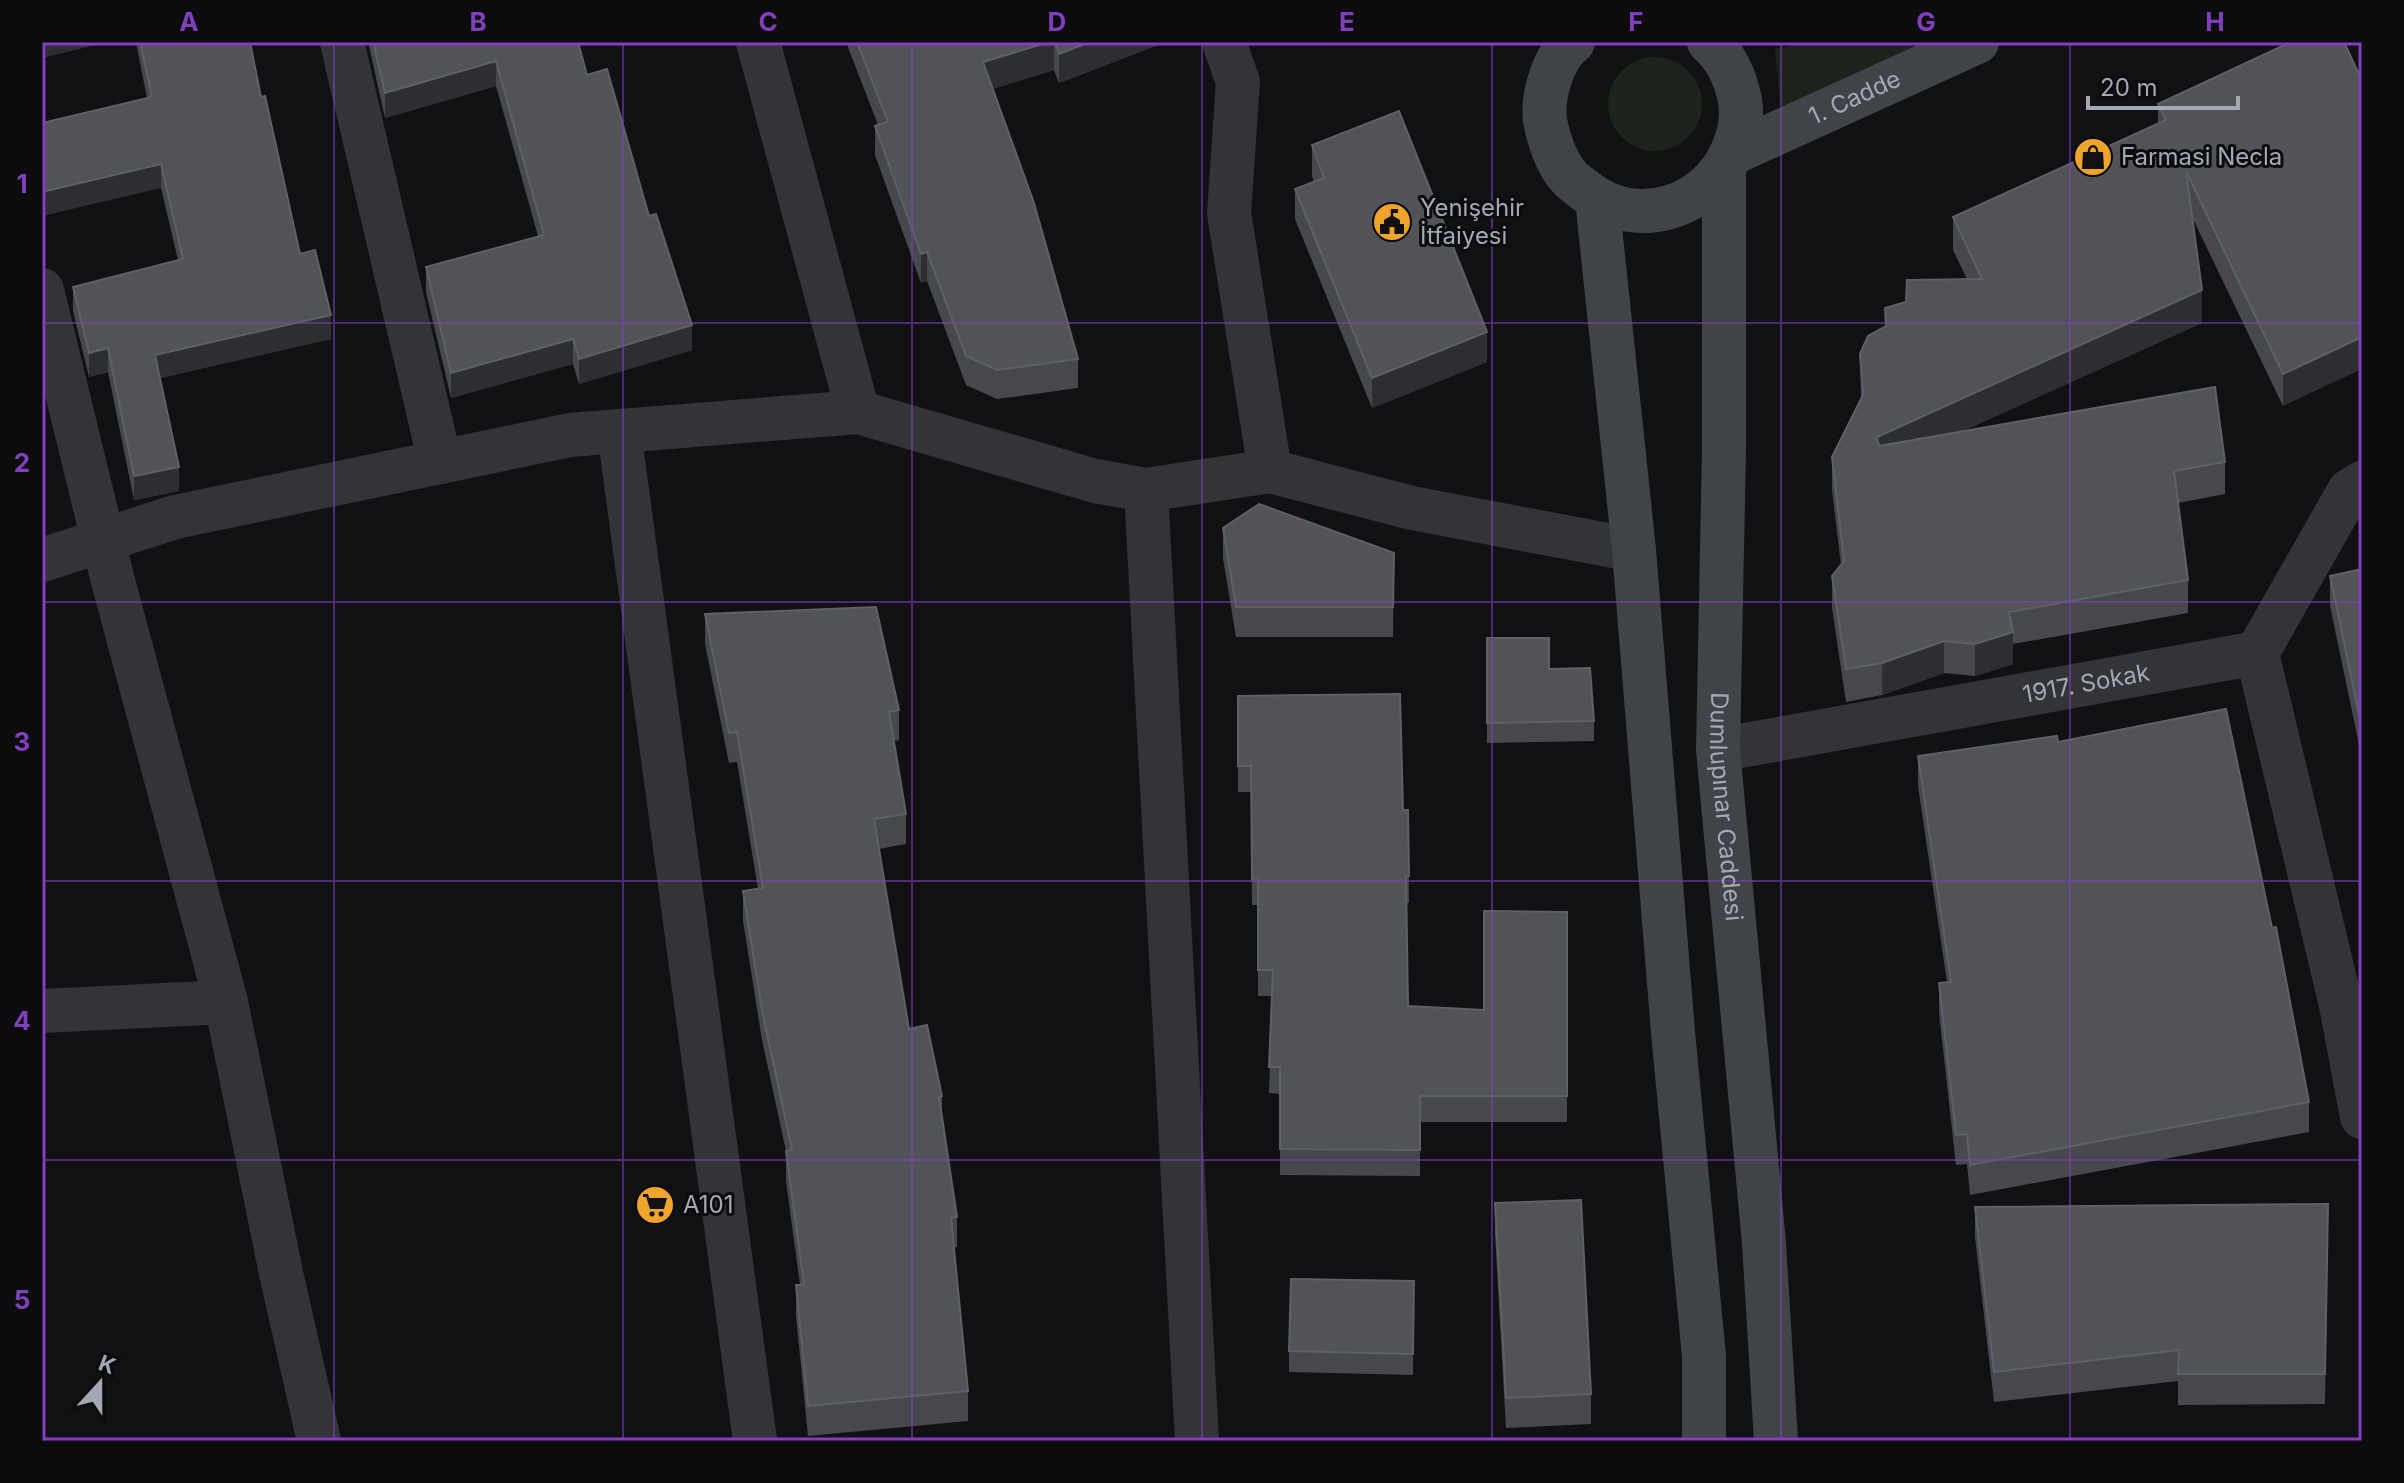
<svg xmlns="http://www.w3.org/2000/svg" width="2404" height="1483" viewBox="0 0 2404 1483" font-family="Inter,sans-serif">
	<rect width="100%" height="100%" fill="#111113"/>
	<!-- green -->
	<g fill="#1c231c">
		<polygon points="1811,42 1939,42 1782,122 1775,49"/>
		<circle cx="1655" cy="104" r="47"/>
	</g>
	<g fill="none" stroke-linecap="round" stroke-linejoin="round">
		<!-- street -->
		<g stroke="#323438" stroke-width="44">
			<polyline points="342,42 440,462"/>
			<polyline points="758,42 858,412"/>
			<polyline points="1224,42 1238,82 1229,213 1270,471"/>
			<polyline points="42,290 113,581 226,1002 281,1273 319,1441"/>
			<polyline points="619,431 755,1441"/>
			<polyline points="1146,490 1197,1441"/>
			<polyline points="42,560 175,517 570,435 858,412 1095,481 1146,490 1270,471 1412,508 1634,550"/>
			<polyline points="2257,653 2341,1005 2362,1117"/>
			<path id="s1" d="M1718 750 2257 653 2349 491 2362 483"/>
			<polyline points="42,1011 226,1002"/>
		</g>
		<!-- secondary -->
		<g stroke="#404348" stroke-width="44">
			<path d="M1573 42C1553 57 1542 96 1545 120 1549 141 1555 160 1568 176 1573 182 1581 187 1587 192 1636 230 1706 208 1731 154 1739 137 1743 119 1740 100 1735 77 1727 58 1709 42"/>
			<path id="s2" d="M1731 154 1977 42"/>
			<path id="s3" d="M1724 169V450L1718 750 1764 1243 1776 1441"/>
			<polyline points="1597,199 1634,550 1673,1032 1704,1356 1704,1441"/>
		</g>
	</g>
	<!-- wall -->
	<g fill="#47484e">
		<polygon points="136,42 250,42 261,97 300,254 331,339 160,378 179,491 134,500 108,372 89,377 73,311 73,287 178,260 161,188 147,98"/>
		<polygon points="368,42 578,42 587,75 649,216 692,350 579,384 573,364 451,398 426,292 426,267 538,236 496,86 385,118"/>
		<polygon points="846,42 1166,42 1059,83 1054,70 992,89 1078,359 1078,388 997,399 966,385 927,281 921,283 875,155 875,126 878,125"/>
		<polygon points="2291,42 2283,406 2192,217 2202,323 1960,432 2225,462 2225,494 2178,503 2188,580 2188,613 2013,644 2013,664 1975,676 1944,673 1882,695 1846,702 1832,608 1832,576 1841,565 1832,490 1832,457 1861,399 1860,354 1885,327 1885,308 1906,302 1967,279 1953,250 1953,217 2158,123 2158,104"/>
		<polygon points="1312,145 1487,362 1372,408 1295,219 1295,189 1314,182 1312,176"/>
		<polygon points="1223,528 1394,553 1393,637 1236,637 1223,558"/>
		<polygon points="2362,569 2362,759 2330,606 2330,576"/>
		<polygon points="705,614 899,710 899,740 894,741 906,814 906,844 879,849 909,1029 942,1096 942,1117 957,1217 957,1247 954,1248 968,1391 968,1421 808,1436 796,1316 796,1285 800,1285 786,1181 786,1151 762,1040 743,921 743,891 758,889 737,762 729,763 705,644"/>
		<polygon points="1487,638 1549,669 1594,721 1594,741 1487,743"/>
		<polygon points="1238,696 1403,810 1408,810 1409,903 1406,903 1408,1006 1484,1010 1567,912 1567,1122 1420,1122 1420,1176 1280,1175 1280,1094 1269,1093 1272,996 1258,996 1258,905 1252,905 1251,792 1238,792"/>
		<polygon points="2058,742 2309,1102 2309,1132 1970,1195 1967,1164 1956,1165 1939,1013 1939,983 1947,982 1918,786 1918,756"/>
		<polygon points="1495,1203 1591,1394 1591,1424 1506,1428 1495,1234"/>
		<polygon points="1975,1207 2328,1234 2325,1404 2178,1405 2178,1381 1994,1402 1975,1237"/>
		<polygon points="1414,1281 1413,1375 1289,1372 1289,1351"/>
	</g>
	<!-- shaded-wall -->
	<g fill="#2d2e32">
		<polygon points="42,42 108,42 42,58"/>
		<polygon points="1049,42 1054,42 1054,70 983,92 983,62"/>
		<polygon points="1090,42 1166,42 1059,83 1059,54"/>
		<polygon points="496,61 496,86 385,118 385,93"/>
		<polygon points="161,164 161,188 42,216 42,192"/>
		<polygon points="927,252 927,281 921,283 921,254"/>
		<polygon points="2202,290 2202,323 1877,470 1877,437"/>
		<polygon points="331,315 331,339 155,379 155,355"/>
		<polygon points="692,325 692,350 579,384 579,359"/>
		<polygon points="1487,332 1487,362 1372,408 1372,378"/>
		<polygon points="2362,337 2362,369 2283,406 2283,374"/>
		<polygon points="573,339 573,364 451,398 451,373"/>
		<polygon points="108,348 108,372 89,377 89,353"/>
		<polygon points="179,467 179,491 134,500 134,476"/>
		<polygon points="42,507 44,507 44,533 42,534"/>
		<polygon points="2013,632 2013,664 1975,676 1975,644"/>
		<polygon points="1944,641 1944,673 1882,695 1882,663"/>
	</g>
	<!-- building -->
	<g fill="#515359" stroke="#5e6067" stroke-width="2">
		<polygon points="140,42 250,42 261,97 265,96 300,254 315,250 331,315 155,355 179,467 134,476 108,348 89,353 73,287 183,259 161,164 42,192 42,123 152,97"/>
		<polygon points="373,42 578,42 587,75 607,69 649,216 656,214 692,325 579,359 573,339 451,373 426,267 544,235 496,61 385,93"/>
		<polygon points="857,42 1049,42 983,62 1034,203 1078,359 997,370 966,356 927,252 921,254 875,126 888,122"/>
		<polygon points="1055,42 1090,42 1059,54"/>
		<polygon points="2291,42 2344,42 2362,81 2362,337 2283,374 2186,171 2202,290 1877,437 1879,446 2215,387 2225,462 2174,471 2188,580 2009,612 2013,632 1975,644 1944,641 1882,663 1846,669 1832,576 1844,561 1832,457 1863,395 1860,354 1868,336 1886,326 1885,308 1906,302 1907,280 1982,279 1953,217 2166,120 2158,104"/>
		<polygon points="1399,111 1487,332 1372,378 1295,189 1324,178 1312,145"/>
		<polygon points="1259,504 1394,553 1393,607 1236,607 1223,528"/>
		<polygon points="2362,569 2362,729 2330,576"/>
		<polygon points="876,607 899,710 889,712 906,814 874,819 909,1029 927,1025 942,1096 939,1097 957,1217 951,1218 968,1391 808,1406 796,1285 804,1285 786,1151 792,1150 762,1010 743,891 763,888 737,732 729,733 705,614"/>
		<polygon points="1487,638 1549,638 1549,669 1590,668 1594,721 1487,723"/>
		<polygon points="1400,694 1403,810 1408,810 1409,876 1406,877 1408,1006 1484,1010 1484,911 1567,912 1567,1096 1420,1096 1420,1150 1280,1149 1280,1067 1269,1067 1273,970 1258,970 1258,878 1252,879 1251,766 1238,766 1238,696"/>
		<polygon points="2226,709 2272,928 2276,927 2309,1102 1970,1165 1967,1134 1956,1135 1939,983 1951,982 1918,756 2057,736 2058,742"/>
		<polygon points="1581,1200 1591,1394 1506,1398 1495,1203"/>
		<polygon points="2328,1204 2325,1374 2178,1374 2179,1350 1994,1372 1975,1207"/>
		<polygon points="1291,1279 1414,1281 1413,1354 1289,1351"/>
	</g>
	<!-- grid -->
	<path fill="none" stroke="#813fbd" stroke-width="2" stroke-opacity="0.55" d="M334 42V1441M623 42V1441M912 42V1441M1202 42V1441M1492 42V1441M1781 42V1441M2070 42V1441M42 323H2362M42 602H2362M42 881H2362M42 1160H2362"/>
	<!-- icons -->
	<defs>
		<g id="shop-disc" transform="scale(2)"><circle r="9.5" fill="#f0a42c" stroke="#0c0c0e"/><path d="M-5-2.5h2.3a2.7 3.5 0 0 1 5.4 0H5L5.5 6h-11ZM-1.5-2.5h3a1.5 2.3 0 0 0-3 0Z" fill="#111"/></g>
		<g id="civic-disc" transform="scale(2)"><circle r="9.5" fill="#f0a42c" stroke="#0c0c0e"/><path d="M-.6-6.5H3V-4.5H.6V-3L4-1V1h2V6H-6V1h2V-1L-.6-3ZM-1.2 2.5V6h2.4V2.5Z" fill="#111"/></g>
		<g id="supermarket-disc" transform="scale(2)"><circle r="9.5" fill="#f0a42c" stroke="#0c0c0e"/><path d="M-6-5.5h2.5l.6 2H6L4.5 2H-2.5L-4.4-4H-6ZM-1.5 3.2a1.3 1.3 0 1 0 .1 0ZM3 3.2a1.3 1.3 0 1 0 .1 0Z" fill="#111"/></g>
	</defs>
	<g fill-rule="evenodd">
		<use href="#shop-disc" x="2093" y="157"/>
		<use href="#civic-disc" x="1392" y="222"/>
		<use href="#supermarket-disc" x="655" y="1205"/>
	</g>
	<g text-anchor="middle" stroke-width="6" stroke-linejoin="round" paint-order="stroke">
		<!-- street labels -->
		<g font-size="24" fill="#a3a9b4" stroke="#0c0c0e">
			<text dy="8" stroke="none"><textPath href="#s2" startOffset="136">1. Cadde</textPath></text>
			<text dy="8" stroke="none"><textPath href="#s1" startOffset="374">1917. Sokak</textPath></text>
			<text dy="8" stroke="none"><textPath href="#s3" startOffset="638">Dumlupınar Caddesi</textPath></text>
		</g>
		<!-- poi labels -->
		<g font-size="24" fill="#a3a9b4" stroke="#0c0c0e" text-anchor="start">
			<text x="2121" y="165">Farmasi Necla</text>
			<text x="1420" y="216">Yenişehir<tspan x="1420" dy="28">İtfaiyesi</tspan></text>
			<text x="683" y="1213">A101</text>
		</g>
	</g>
	<!-- border -->
	<rect width="2404" height="1483" fill="none" stroke="#0c0c0e" stroke-width="88"/>
	<!-- north arrow -->
	<g transform="translate(100 1383) rotate(21)" stroke="#0c0c0e" stroke-width="6" paint-order="stroke">
	<path d="M0-6L14 30L0 20L-14 30Z" fill="#a3a9b4"/>
	<text y="-12" font-size="22" font-weight="bold" text-anchor="middle" fill="#a3a9b4">K</text>
	</g>
	<!-- scale -->
	<path d="M2088 96v12h150v-12" fill="none" stroke="#a3a9b4" stroke-width="4"/>
	<text x="2100" y="96" font-size="24" fill="#a3a9b4" stroke="#0c0c0e" stroke-width="6" paint-order="stroke">20 m</text>
	<rect x="44" y="44" width="2316" height="1395" fill="none" stroke="#813fbd" stroke-width="3"/>
	<g font-size="26" text-anchor="middle" font-weight="bold" fill="#813fbd">
		<text x="189" y="31">A</text>
		<text x="478" y="31">B</text>
		<text x="768" y="31">C</text>
		<text x="1057" y="31">D</text>
		<text x="1347" y="31">E</text>
		<text x="1636" y="31">F</text>
		<text x="1926" y="31">G</text>
		<text x="2215" y="31">H</text>
		<text x="22" y="193">1</text>
		<text x="22" y="472">2</text>
		<text x="22" y="751">3</text>
		<text x="22" y="1030">4</text>
		<text x="22" y="1309">5</text>
	</g>
</svg>
